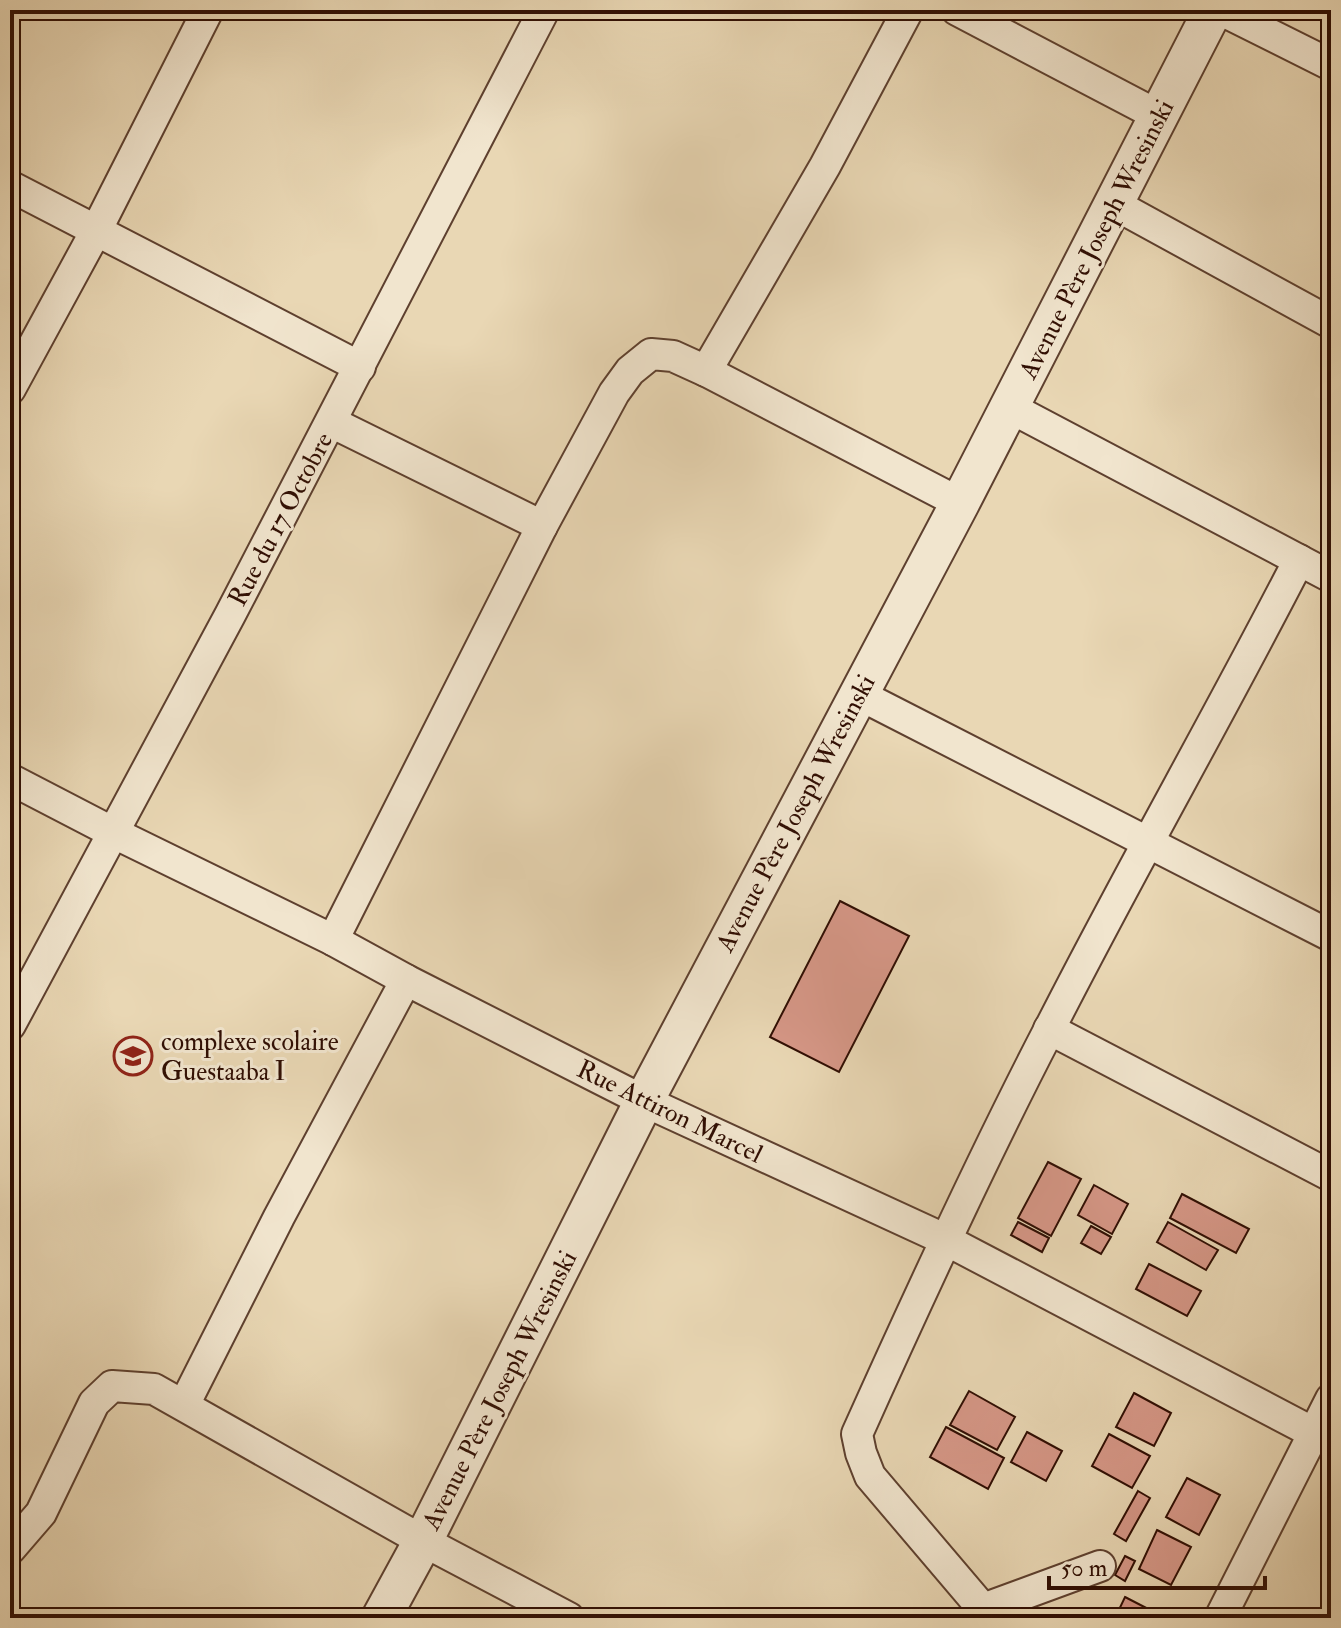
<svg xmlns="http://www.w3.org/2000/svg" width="1341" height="1628" viewBox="0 0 1341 1628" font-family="'IM FELL Double Pica',serif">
	<rect width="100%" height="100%" fill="#e9d7b4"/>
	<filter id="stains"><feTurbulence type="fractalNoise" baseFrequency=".0025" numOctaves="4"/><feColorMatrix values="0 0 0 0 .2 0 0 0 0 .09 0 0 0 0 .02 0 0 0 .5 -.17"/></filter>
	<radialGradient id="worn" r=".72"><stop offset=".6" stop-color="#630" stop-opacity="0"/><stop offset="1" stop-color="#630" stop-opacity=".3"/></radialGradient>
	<!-- building -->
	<g fill="#d69787" stroke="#300e03" stroke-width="2">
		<polygon points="840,901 909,936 839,1072 770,1037"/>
		<polygon points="1048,1162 1081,1179 1051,1236 1018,1218"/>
		<polygon points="1094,1185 1128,1204 1112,1234 1078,1215"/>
		<polygon points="1182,1194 1249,1229 1236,1253 1170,1218"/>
		<polygon points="1018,1222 1049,1238 1042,1252 1011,1235"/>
		<polygon points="1168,1222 1218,1250 1206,1270 1157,1242"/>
		<polygon points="1091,1226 1111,1237 1101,1254 1081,1243"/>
		<polygon points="1149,1264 1201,1291 1187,1316 1136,1289"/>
		<polygon points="969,1391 1015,1417 997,1450 950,1425"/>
		<polygon points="1134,1393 1171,1413 1154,1446 1116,1427"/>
		<polygon points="946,1427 1004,1458 988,1489 930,1457"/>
		<polygon points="1027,1432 1062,1451 1046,1481 1011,1462"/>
		<polygon points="1109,1434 1150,1456 1132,1488 1092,1466"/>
		<polygon points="1187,1478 1220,1495 1199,1535 1166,1517"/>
		<polygon points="1138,1491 1150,1498 1126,1541 1114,1534"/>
		<polygon points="1157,1530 1191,1547 1171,1585 1139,1569"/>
		<polygon points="1125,1556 1135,1561 1125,1581 1115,1575"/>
		<polygon points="1125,1597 1158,1614 1156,1618 1115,1618"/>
	</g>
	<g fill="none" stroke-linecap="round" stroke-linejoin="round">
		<!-- minor casing -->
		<g stroke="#5e402f" stroke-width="34">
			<g id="minor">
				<polyline points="957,10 1159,116"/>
				<polyline points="1221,10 1331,65"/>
				<polyline points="10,186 360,367"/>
				<polyline points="1114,204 1331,323"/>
				<polyline points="706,371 825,166 908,10"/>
				<polyline points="10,389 97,229 208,10"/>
				<polyline points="1009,407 1331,577"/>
				<polyline points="331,422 542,526"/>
				<polyline points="858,694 1331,936"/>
				<polyline points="10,779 114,833 333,940 406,980 644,1101 944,1239 1331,1442"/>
				<polyline points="333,940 542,526 614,393 630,371 651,354 673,356 706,371 960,503"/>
				<polyline points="10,1025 230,615 544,10"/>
				<polyline points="1049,1029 1331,1176"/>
				<polyline points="184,1405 279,1217 406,980"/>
				<polyline points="10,1549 41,1513 94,1403 112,1386 154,1389 423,1541 569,1618"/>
				<path d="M1100 1566 983 1609 870 1476 861 1453 857 1434C918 1298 980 1163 1049 1030 1129 872 1218 718 1299 560"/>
				<polyline points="1220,1618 1331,1399"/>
			</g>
		</g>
		<!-- tertiary casing -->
		<g stroke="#5e402f" stroke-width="42">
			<polyline id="tertiary" points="381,1618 423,1541 644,1101 960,503 1213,10"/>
		</g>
		<!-- minor -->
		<use href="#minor" stroke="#f1e5ce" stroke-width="30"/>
		<!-- tertiary -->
		<use href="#tertiary" stroke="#f1e5ce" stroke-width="38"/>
	</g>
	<!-- icons -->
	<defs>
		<g id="school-ring" transform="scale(2)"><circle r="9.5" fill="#f1e5ce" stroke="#8f2418" stroke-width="1.5"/><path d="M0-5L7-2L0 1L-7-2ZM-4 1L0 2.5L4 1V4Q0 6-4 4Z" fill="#8f2418"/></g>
	</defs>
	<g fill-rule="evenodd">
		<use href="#school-ring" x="133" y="1056"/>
	</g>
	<g text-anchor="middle" stroke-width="6" stroke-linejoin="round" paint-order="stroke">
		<!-- street labels -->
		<g font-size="26" fill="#300e03" stroke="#f1e5ce">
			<text transform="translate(1096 239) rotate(-63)" y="9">Avenue Père Joseph Wresinski</text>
			<text transform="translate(280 519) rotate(-62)" y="9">Rue du 17 Octobre</text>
			<text transform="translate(795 813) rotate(-62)" y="9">Avenue Père Joseph Wresinski</text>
			<text transform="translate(670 1111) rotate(26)" y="9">Rue Attiron Marcel</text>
			<text transform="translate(499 1390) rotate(-63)" y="9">Avenue Père Joseph Wresinski</text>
		</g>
		<!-- poi labels -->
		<g font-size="26" fill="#300e03" stroke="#f1e5ce" text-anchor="start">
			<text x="161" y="1050">complexe scolaire<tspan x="161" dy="30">Guestaaba I</tspan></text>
		</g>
	</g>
	<!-- margin -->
	<rect width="1341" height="1628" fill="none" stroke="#e9d7b4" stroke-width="40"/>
	<rect x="12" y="12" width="1317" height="1604" fill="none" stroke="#300e03" stroke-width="4"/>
	<rect x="20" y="20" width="1301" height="1588" fill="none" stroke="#300e03" stroke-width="2"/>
	<!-- scale -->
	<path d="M1049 1576v12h216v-12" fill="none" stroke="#300e03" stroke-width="4"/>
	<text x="1061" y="1576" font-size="24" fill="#300e03" stroke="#f1e5ce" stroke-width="6" paint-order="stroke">50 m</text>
	<rect width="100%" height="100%" filter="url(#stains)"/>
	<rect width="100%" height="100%" fill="url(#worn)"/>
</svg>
